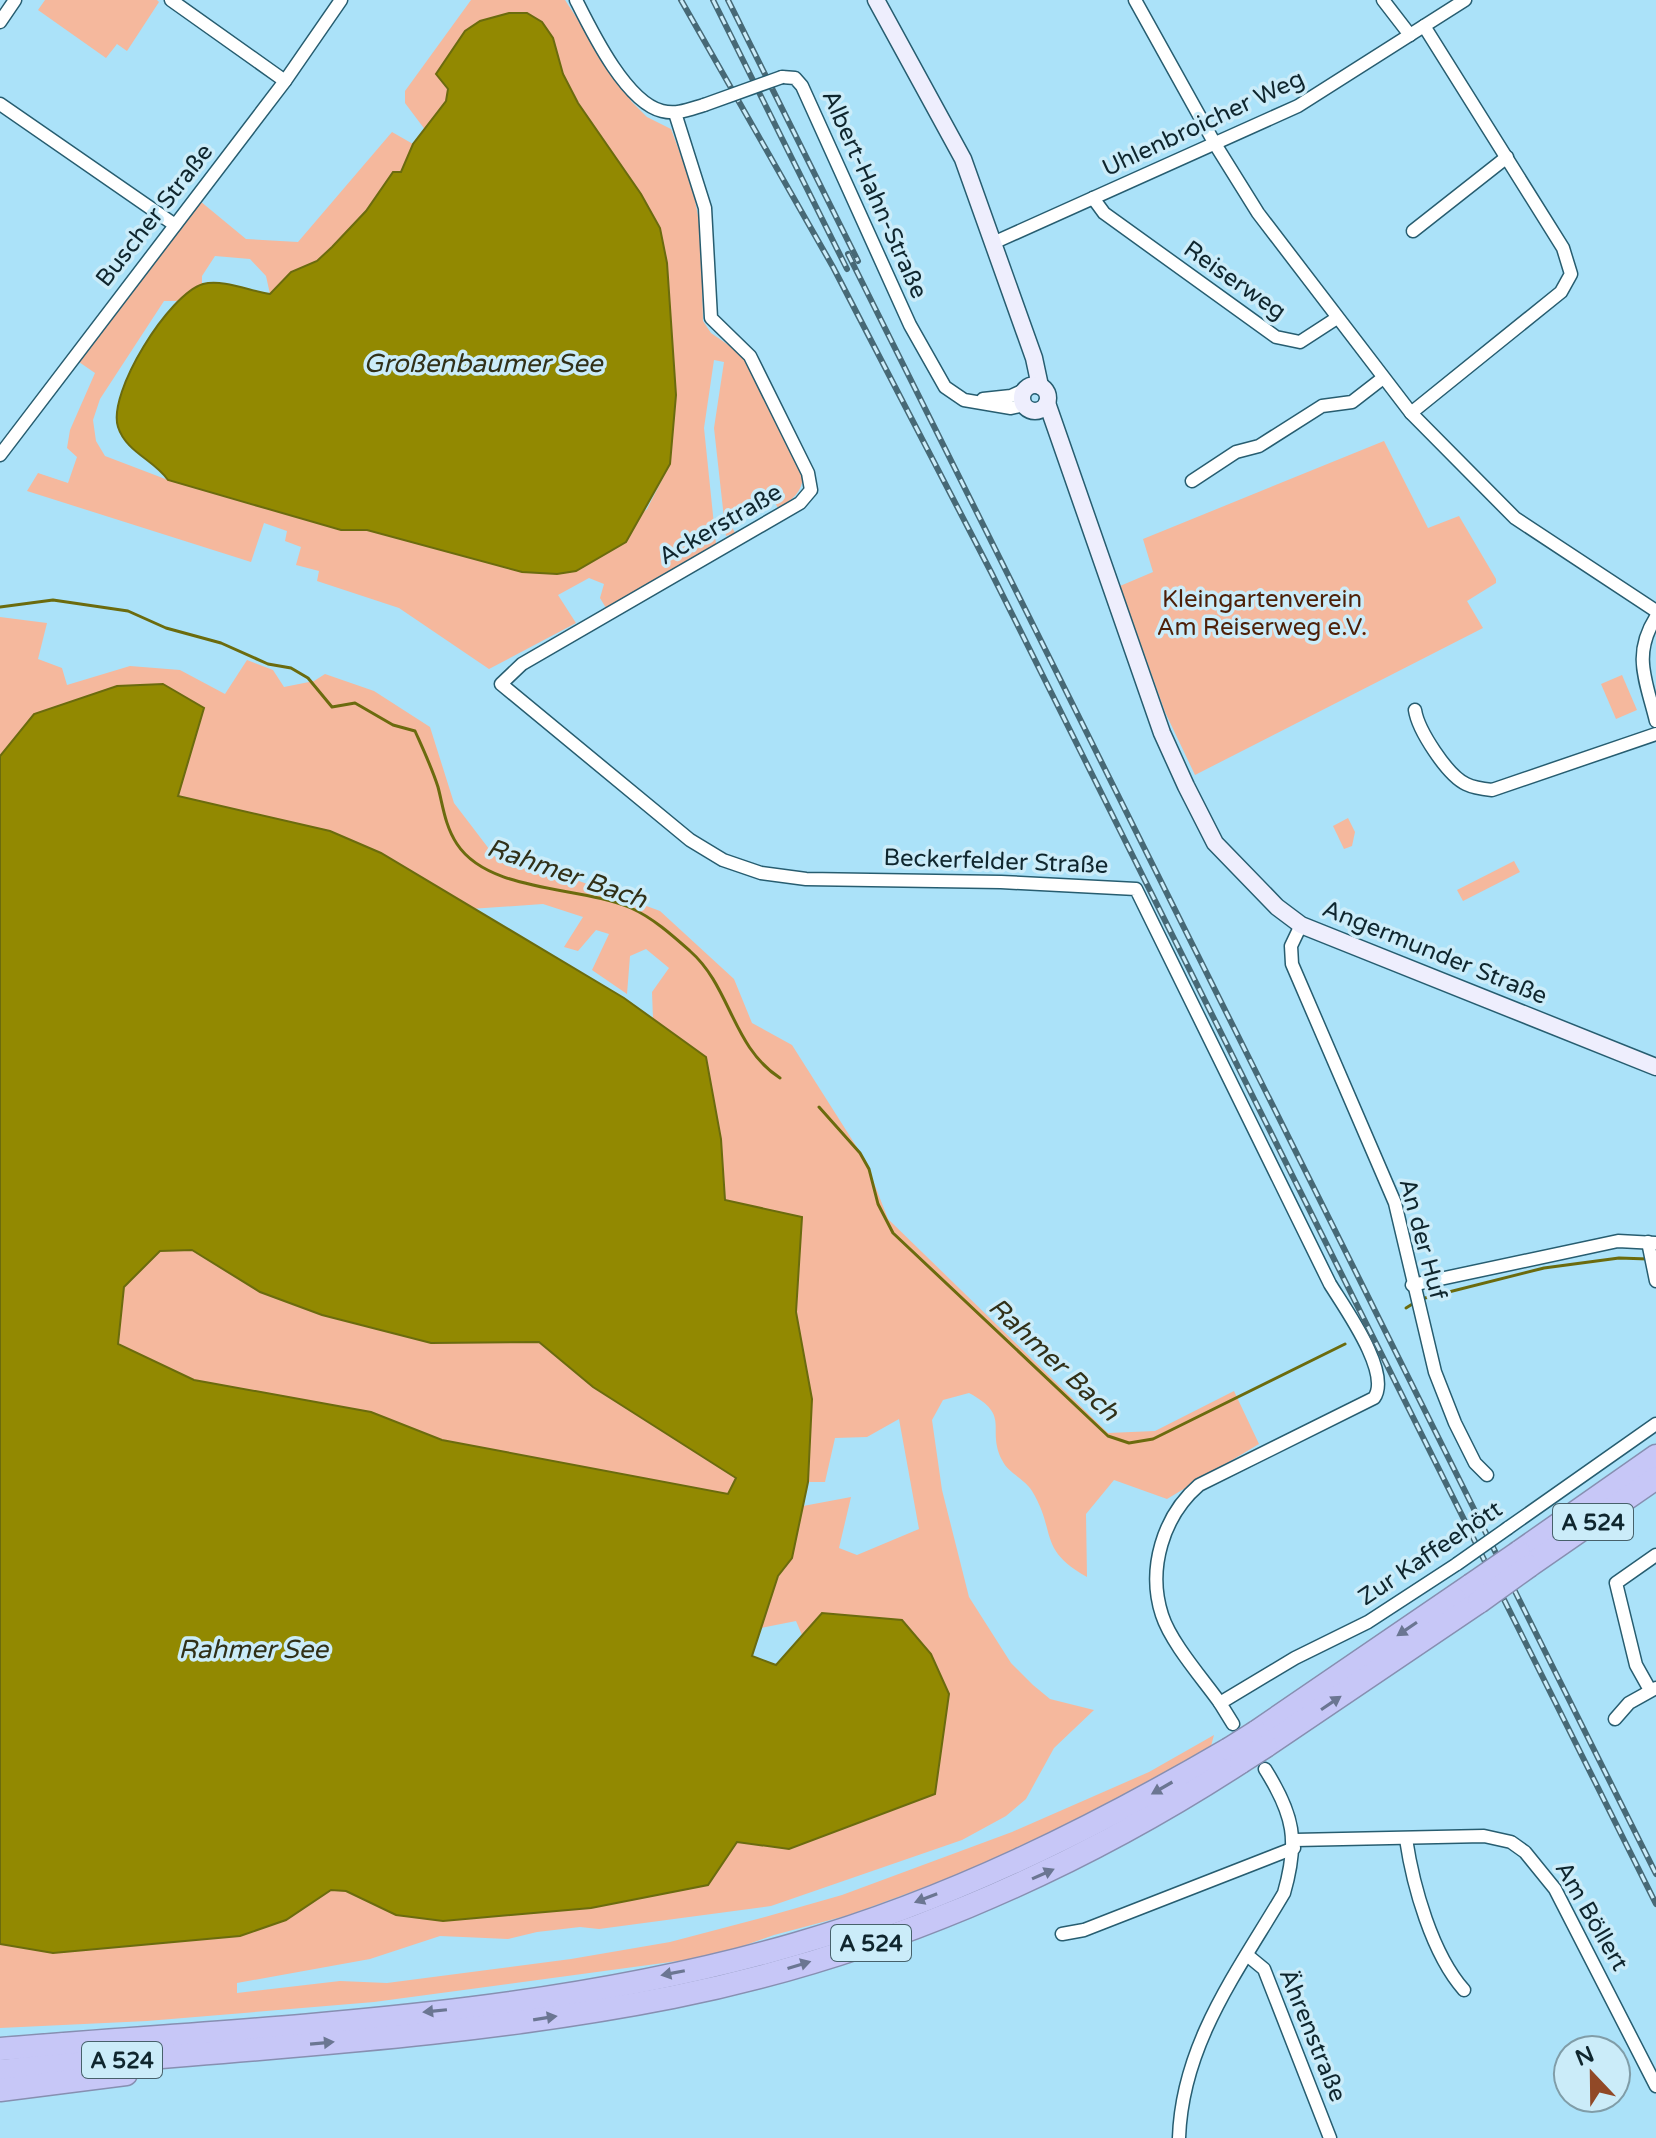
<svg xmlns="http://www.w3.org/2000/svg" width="1656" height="2138" viewBox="0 0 1656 2138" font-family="'Varela Round',sans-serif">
	<rect width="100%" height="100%" fill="#abe2f9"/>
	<!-- green -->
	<g fill="#f5b89d">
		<polygon points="45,0 157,0 159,2 127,51 117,44 106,58 38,10"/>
		<path d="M471 0H565L632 102 647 117 671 129 692 185 701 231 703 321 711 333 746 357 803 476C802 492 793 500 778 508L774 501 731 525 735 533 726 536 714 428 724 362 714 360 704 428 716 544 606 608 600 598 604 584 589 578 558 595 576 623 489 669 399 608 317 581 319 571 296 565 301 547 285 541 287 531 264 523 251 562 27 491 38 473 68 483 77 457 67 448 70 430 95 373 79 362 200 201 246 239 298 242 392 132 413 144 401 172H393L366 211 332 247 317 261 291 272 270 294 266 276 250 259 215 256 202 276V284L177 301H164L100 399 93 420 96 441 105 456 168 480 341 530H367L522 572 557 574 576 571 647 509 670 464 676 395 660 228 641 194 578 103 563 74 553 38 542 22 509 13 480 21 448 89 446 101 426 131 405 103V91Z"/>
		<polygon points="1384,441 1428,528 1459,516 1496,579 1496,583 1467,601 1483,628 1195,775 1165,712 1120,586 1153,572 1143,539"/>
		<path d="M0 617 47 623 38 659 62 668 67 685 130 666 180 670 225 694 247 660 273 670 284 687 314 681 325 674 374 691 430 727 454 803 499 862 579 881 660 911 734 979 752 1023 792 1045 865 1160 888 1219 1108 1433 1155 1431 1234 1391 1259 1444 1167 1499 1114 1480 1086 1514 1087 1577C1037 1549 1057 1532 1032 1491 1025 1479 1008 1473 1002 1460 986 1428 1012 1416 969 1393L943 1400 932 1420 942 1490 969 1597 1011 1663 1033 1685 1050 1699 1094 1710 1054 1748 1026 1799 1006 1816 962 1840 771 1906 599 1929 580 1927 537 1932 508 1939 440 1936 370 1959 237 1983V1993L340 1981 387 1983 571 1959 670 1942 765 1917 842 1895 1012 1832 1149 1772 1214 1735 1211 1746 1099 1809 966 1872 849 1915 774 1935 715 1956 374 2002 147 2021 0 2028V1944L53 1953 286 1920 331 1890 346 1891 396 1915 443 1921 591 1908 708 1885 736 1842 789 1849 935 1794 822 1613 802 1635 796 1621 761 1628 778 1576 792 1558 803 1506 851 1497 839 1548 857 1555 919 1529 899 1419 867 1437 835 1438 825 1482H808L812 1399 796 1312 802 1217 725 1200 721 1139 706 1057 653 1019 652 992 669 968 646 949 630 956 627 994 592 970 609 934 596 930 578 951 564 947 583 917 543 904 470 909 381 853 330 831 178 796 204 708 34 714 0 756Z"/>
		<polygon points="1622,675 1637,710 1616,719 1601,684"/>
		<polygon points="1348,818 1355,832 1352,846 1344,849 1333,826"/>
		<polygon points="1514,861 1520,872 1463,901 1457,890"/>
		<polygon points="192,1250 260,1292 431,1343 539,1342 593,1387 737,1477 728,1494 442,1440 371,1412 194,1380 117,1344 124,1287 160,1251"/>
	</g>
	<!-- water -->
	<g fill="#928901" stroke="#6b6b0e" stroke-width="2" fill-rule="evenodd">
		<path d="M509 13H527L542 22 553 38 563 74 578 103 641 194 660 228 667 263 676 395 670 464 626 542 576 571 557 574 522 572 367 530H341L168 480C154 460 126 452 118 427 107 393 169 294 203 284 223 279 250 291 270 294L291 272 317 261 332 247 366 211 393 172H401L413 144 446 101 448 89 436 74 465 31 480 21Z"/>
		<path d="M163 684 204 708 178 796 330 831 381 853 624 998 706 1057 721 1139 725 1200 802 1217 796 1312 812 1399 808 1482 792 1558 778 1576 752 1656 776 1665 822 1613 902 1620 931 1654 949 1694 935 1794 789 1849 737 1842 708 1885 591 1908 443 1921 396 1915 346 1891 331 1890 286 1920 240 1936 53 1953 0 1944V756L34 714 117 686ZM192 1250 260 1292 322 1315 431 1343 539 1342 593 1387 736 1478 728 1494 442 1440 371 1412 194 1380 118 1344 124 1287 160 1251Z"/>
	</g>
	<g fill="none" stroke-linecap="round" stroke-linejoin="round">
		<!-- stream -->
		<g stroke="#6b6b0e" stroke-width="3">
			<path d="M0 607 53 600 128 611 166 628 221 643 268 664 291 668 308 678 332 707 355 703 393 725 415 731C423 749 432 768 438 787 443 806 445 826 457 844 489 893 581 886 631 908 653 918 672 935 690 951 731 987 732 1047 780 1078"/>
			<polyline points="819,1107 860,1153 869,1169 878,1204 893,1233 1108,1436 1129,1443 1153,1439 1345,1344"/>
			<polyline points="1421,1299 1544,1268 1619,1258 1648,1259"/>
			<polyline points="1406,1308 1414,1303"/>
		</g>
		<!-- minor casing -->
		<g stroke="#275d70" stroke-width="15">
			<g id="minor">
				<polyline points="171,0 285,81"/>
				<path d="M576 0C592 32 626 102 662 111 677 115 690 109 704 105"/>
				<polyline points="1135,0 1215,144 1258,213 1411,413 1515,518 1656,611"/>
				<polyline points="1383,0 1410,35"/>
				<polyline points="0,22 15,0"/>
				<polyline points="782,77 795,78 802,86 910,325 945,387 964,400 1011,408 1024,405"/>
				<polyline points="0,104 175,225"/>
				<path d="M675 113 705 208 711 318 750 356 808 473 811 490 800 503 522 664 501 684 690 840 723 860 761 873 806 879 1001 882 1136 889 1330 1284C1344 1307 1392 1373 1374 1398L1199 1485C1163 1516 1147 1569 1162 1615 1171 1643 1203 1679 1220 1703"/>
				<polyline points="1093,198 1104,213 1276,337 1300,342 1337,318"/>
				<polyline points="1413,231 1507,157"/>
				<polyline points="993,243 1298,106 1465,0"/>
				<polyline points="983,399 1011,396 1024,390"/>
				<polyline points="1411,413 1561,292 1571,274 1563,248 1424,26"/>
				<polyline points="0,455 285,81 341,0"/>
				<polyline points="1192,481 1236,452 1259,446 1322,406 1352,402 1383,378"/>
				<path d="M1656 617C1632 655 1646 680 1656 721"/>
				<path d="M1415 710C1418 730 1447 775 1466 784 1474 788 1483 789 1492 790L1656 734"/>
				<polyline points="1301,925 1291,946 1292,964 1395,1203 1435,1372 1455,1423 1475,1463 1487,1475"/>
				<polyline points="1648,1242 1656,1281"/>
				<polyline points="1412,1285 1618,1241 1656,1243"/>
				<polyline points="1508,1528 1656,1424"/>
				<polyline points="1650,1690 1636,1665 1616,1583 1656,1555"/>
				<polyline points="1615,1719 1629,1703 1656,1688"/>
				<polyline points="1233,1724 1220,1703 1295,1658 1368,1622 1457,1564"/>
				<path d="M1406 1839C1413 1886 1432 1954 1464 1990"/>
				<polyline points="1295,1840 1484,1836 1511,1842 1525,1852 1555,1889 1656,2086"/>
				<polyline points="1062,1934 1084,1930 1294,1848"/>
				<polyline points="1247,1955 1264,1969 1330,2138"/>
				<path d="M1179 2138C1182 2044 1238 1971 1284 1893 1299 1841 1294 1815 1265 1769"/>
			</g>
		</g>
		<!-- secondary casing -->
		<g stroke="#275d70" stroke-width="19">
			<g id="secondary">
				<polyline points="876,0 963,159 1034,358 1040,386"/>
				<circle cx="1035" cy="398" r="13"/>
				<polyline points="1047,403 1162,733 1186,786 1215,843 1277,907 1301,925 1656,1067"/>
			</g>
		</g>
		<!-- motorway casing -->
		<g stroke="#878fb1" stroke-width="25">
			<g id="motorway">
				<polyline points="1519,1552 1656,1456"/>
				<polyline points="1529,1566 1656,1478"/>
				<polyline points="1256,1732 1471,1585"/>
				<polyline points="1266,1746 1479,1602"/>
				<path d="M0 2049C265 2027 539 2019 796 1944 949 1900 1092 1829 1229 1749"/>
				<path d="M0 2071C225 2049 451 2041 673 1997 874 1957 1069 1874 1241 1762"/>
				<polyline points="0,2090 126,2074"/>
			</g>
		</g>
		<!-- minor -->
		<use href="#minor" stroke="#fff" stroke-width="12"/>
		<!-- secondary -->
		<use href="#secondary" stroke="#eeeefd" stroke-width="16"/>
		<!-- motorway -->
		<use href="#motorway" stroke="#c7c7f7" stroke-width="22"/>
		<!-- rail casing -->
		<g stroke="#476976" stroke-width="6">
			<g id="rail">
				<polyline points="681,0 833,267 991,572 1656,1904"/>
				<polyline points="713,0 847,269"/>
				<polyline points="728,0 858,261"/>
				<polyline points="848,254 1656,1874"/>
			</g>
		</g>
		<!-- rail -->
		<use href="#rail" stroke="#cbecf9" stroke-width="3" stroke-dasharray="9" stroke-linecap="butt"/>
		<!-- minor-bridge casing -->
		<g stroke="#275d70" stroke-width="15" stroke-linecap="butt">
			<g id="minor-bridge">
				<polyline points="704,105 782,77"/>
				<polyline points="1457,1564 1508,1528"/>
			</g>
		</g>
		<!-- motorway-bridge casing -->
		<g stroke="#878fb1" stroke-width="25" stroke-linecap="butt">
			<g id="motorway-bridge">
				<polyline points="1471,1585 1519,1552"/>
				<polyline points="1479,1602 1529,1566"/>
				<polyline points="1229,1749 1256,1732"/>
				<polyline points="1241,1762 1266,1746"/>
			</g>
		</g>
		<!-- minor-bridge -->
		<use href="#minor-bridge" stroke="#fff" stroke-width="12"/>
		<!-- motorway-bridge -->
		<use href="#motorway-bridge" stroke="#c7c7f7" stroke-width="22"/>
	</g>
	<!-- one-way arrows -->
	<defs><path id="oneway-solid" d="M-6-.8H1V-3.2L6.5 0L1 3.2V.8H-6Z" transform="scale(2)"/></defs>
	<g fill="#6b7692">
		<use href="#oneway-solid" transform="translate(1407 1629) rotate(146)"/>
		<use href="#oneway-solid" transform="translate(1331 1703) rotate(-34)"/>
		<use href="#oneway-solid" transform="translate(1162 1788) rotate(150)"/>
		<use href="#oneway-solid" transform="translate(1043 1874) rotate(-24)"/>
		<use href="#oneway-solid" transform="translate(926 1898) rotate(159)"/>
		<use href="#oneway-solid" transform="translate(799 1965) rotate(-17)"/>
		<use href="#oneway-solid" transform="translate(673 1973) rotate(169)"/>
		<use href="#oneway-solid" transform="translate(435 2011) rotate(174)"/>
		<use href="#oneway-solid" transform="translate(545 2018) rotate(-9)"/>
		<use href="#oneway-solid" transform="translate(322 2043) rotate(-5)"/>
	</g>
	<g text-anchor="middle" stroke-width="7" stroke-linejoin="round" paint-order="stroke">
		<!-- shield labels -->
		<g fill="#cbecf9" stroke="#47616b" stroke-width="2">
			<rect x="1553" y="1504" width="80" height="36" rx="6"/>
			<rect x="831" y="1925" width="80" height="36" rx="6"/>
			<rect x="82" y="2042" width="80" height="36" rx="6"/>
		</g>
		<g font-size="22" font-weight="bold" fill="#0f262e">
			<text x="1593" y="1530">A 524</text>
			<text x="871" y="1951">A 524</text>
			<text x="122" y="2068">A 524</text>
		</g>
		<!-- street labels -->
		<g font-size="24" fill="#0f262e" stroke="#cbecf9">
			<text transform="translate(1203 123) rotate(-25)" y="8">Uhlenbroicher Weg</text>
			<text transform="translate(875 194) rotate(66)" y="8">Albert-Hahn-Straße</text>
			<text transform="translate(154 215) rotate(-52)" y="8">Buscher Straße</text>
			<text transform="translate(1235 280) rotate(35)" y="8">Reiserweg</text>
			<text transform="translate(720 524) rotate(-30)" y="8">Ackerstraße</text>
			<text transform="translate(996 861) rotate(2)" y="8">Beckerfelder Straße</text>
			<text transform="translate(1435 952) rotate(22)" y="8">Angermunder Straße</text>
			<text transform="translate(1423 1239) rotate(75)" y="8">An der Huf</text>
			<text transform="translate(1430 1553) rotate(-34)" y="8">Zur Kaffeehött</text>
			<text transform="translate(1592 1916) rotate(60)" y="8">Am Böllert</text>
			<text transform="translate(1313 2035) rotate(68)" y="8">Ährenstraße</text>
		</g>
		<!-- park labels -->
		<g font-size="24" fill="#4e2008" stroke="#cbecf9">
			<text x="1262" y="607">Kleingartenverein<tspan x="1262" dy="28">Am Reiserweg e.V.</tspan></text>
		</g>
		<!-- water labels -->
		<g font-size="26" font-style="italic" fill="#313018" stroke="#cbecf9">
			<text x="483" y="372">Großenbaumer See</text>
			<text transform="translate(567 873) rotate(19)" y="9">Rahmer Bach</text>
			<text transform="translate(1054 1359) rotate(43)" y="9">Rahmer Bach</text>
			<text x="253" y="1658">Rahmer See</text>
		</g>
	</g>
	<!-- north arrow -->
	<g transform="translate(1592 2074) rotate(338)"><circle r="38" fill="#cbecf9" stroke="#809da8" stroke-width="2"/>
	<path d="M0-6L14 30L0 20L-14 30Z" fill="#914927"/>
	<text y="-12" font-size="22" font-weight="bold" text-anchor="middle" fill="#0f262e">N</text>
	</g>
</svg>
